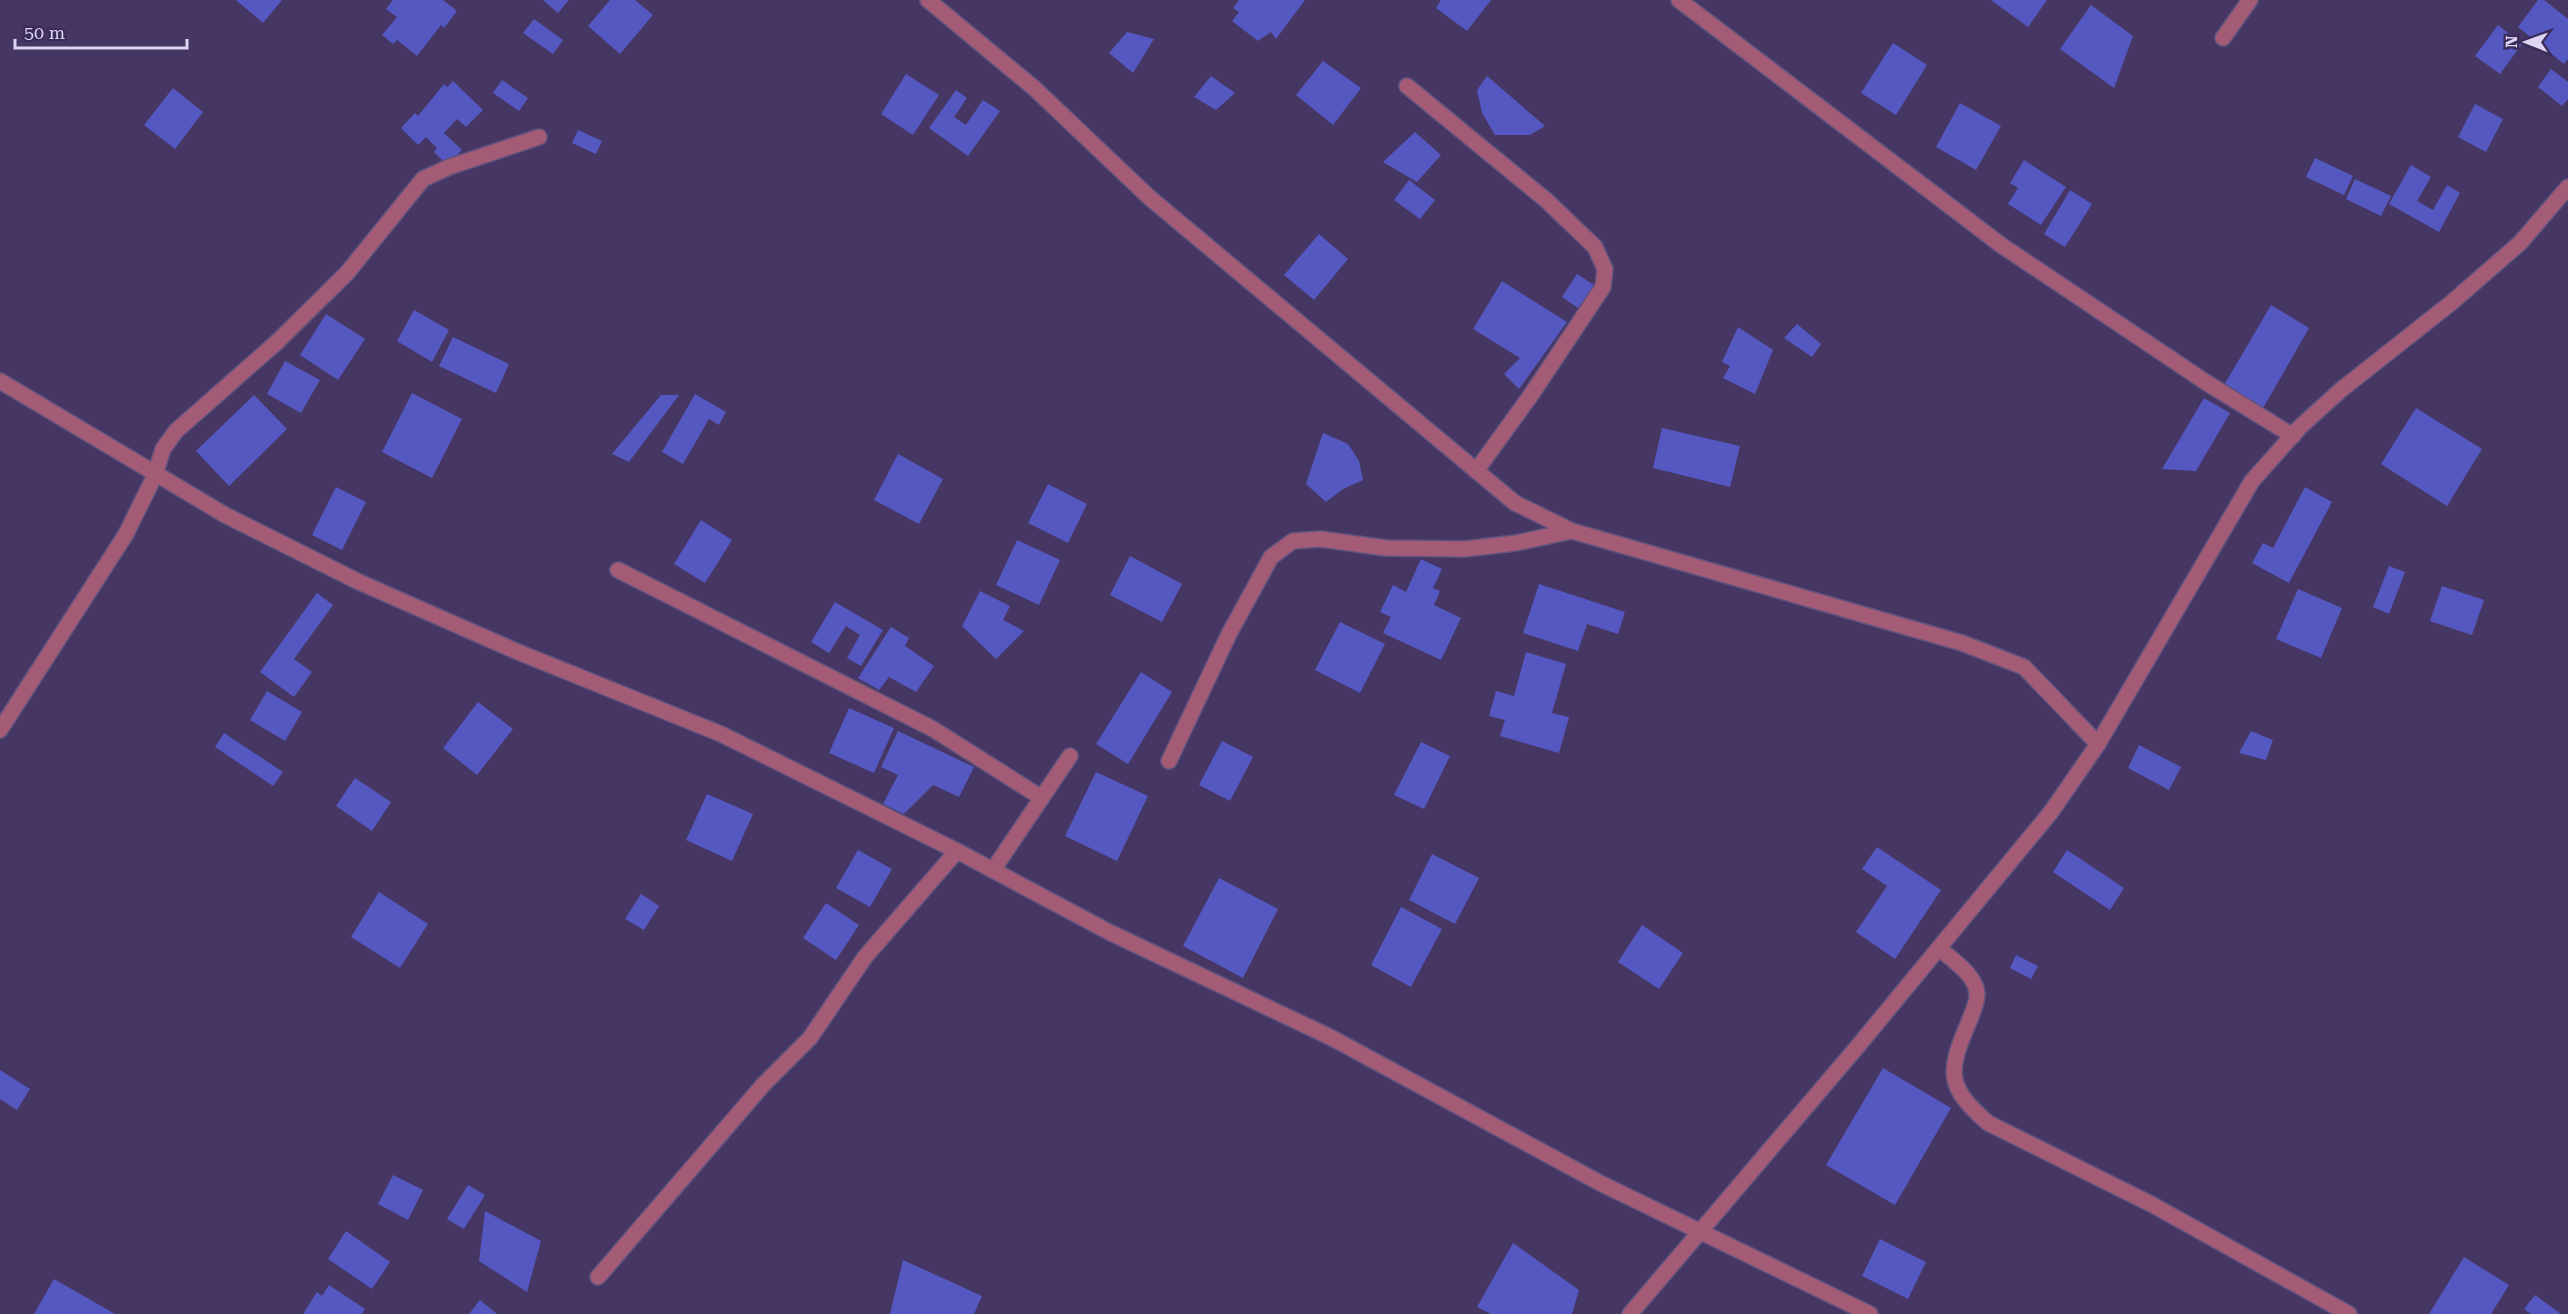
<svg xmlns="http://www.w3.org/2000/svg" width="2568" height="1314" viewBox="0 0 2568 1314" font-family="'Roboto Serif',serif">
	<rect width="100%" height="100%" fill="#453664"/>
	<!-- building -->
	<g fill="#5558c1">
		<polygon points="236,0 282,0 263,23"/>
		<polygon points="393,0 443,0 457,11 444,28 441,25 417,56 397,40 393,44 382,35 397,17 386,9"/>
		<polygon points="543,0 569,0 558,13"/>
		<polygon points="610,0 635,0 653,15 620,54 588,26"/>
		<polygon points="1239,0 1305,0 1276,39 1271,32 1258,41 1232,21 1239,12 1233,8"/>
		<polygon points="1441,0 1491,0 1467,31 1436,8"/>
		<polygon points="1991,0 2047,0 2028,27"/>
		<polygon points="2538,0 2544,0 2568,19 2568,59 2564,64 2518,27"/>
		<polygon points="2091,5 2133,36 2114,88 2060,49"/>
		<polygon points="534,19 563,40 553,54 523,33"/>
		<polygon points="2498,25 2522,44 2500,74 2475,56"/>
		<polygon points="1127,32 1154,39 1133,73 1109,53"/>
		<polygon points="1893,43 1927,65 1896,115 1861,93"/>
		<polygon points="1323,61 1361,88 1333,125 1296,95"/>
		<polygon points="2551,69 2568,82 2568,99 2562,106 2538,87"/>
		<polygon points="906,74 939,95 913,135 881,114"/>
		<polygon points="1211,76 1235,93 1216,110 1194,97"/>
		<polygon points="1487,76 1545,126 1530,135 1495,135 1482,113 1477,90"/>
		<polygon points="502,80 528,98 519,111 493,93"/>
		<polygon points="453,81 483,110 466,127 457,119 444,133 462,150 447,165 434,152 437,148 426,137 418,145 401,128 415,113 418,116 444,84 447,87"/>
		<polygon points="173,88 203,112 175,149 144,125"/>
		<polygon points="956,90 967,98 954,117 966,125 983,100 1000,111 968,156 929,128"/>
		<polygon points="1960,103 2001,126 1976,170 1936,147"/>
		<polygon points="2475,104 2503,119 2486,152 2458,137"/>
		<polygon points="578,130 602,141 596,154 572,143"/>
		<polygon points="1415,132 1441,155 1417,182 1383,162"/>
		<polygon points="2315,158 2353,176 2344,195 2306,177"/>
		<polygon points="2024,160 2066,187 2041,225 2008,204 2018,188 2010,183"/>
		<polygon points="2411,165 2431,177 2417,201 2433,210 2447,185 2460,193 2439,232 2389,204"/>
		<polygon points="2355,179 2391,196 2381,216 2346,199"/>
		<polygon points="1409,180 1435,200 1420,219 1394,200"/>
		<polygon points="2070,190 2092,204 2065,247 2044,234"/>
		<polygon points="1319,234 1348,259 1314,300 1284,275"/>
		<polygon points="1577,274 1594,285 1578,308 1562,297"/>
		<polygon points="1502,281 1567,322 1519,389 1504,374 1520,358 1473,329"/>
		<polygon points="2271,305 2309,328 2262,410 2223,387"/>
		<polygon points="414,310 449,330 432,362 397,341"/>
		<polygon points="326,314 365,339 338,380 300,355"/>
		<polygon points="1797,324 1821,344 1812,357 1784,338"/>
		<polygon points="1738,327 1773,350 1755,394 1723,378 1730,366 1722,362"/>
		<polygon points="453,337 509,364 496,393 439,366"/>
		<polygon points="285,361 320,380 301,413 267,394"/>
		<polygon points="412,393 462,419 432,478 382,452"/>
		<polygon points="695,394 726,412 719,425 709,419 683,464 662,452"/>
		<polygon points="254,395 287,429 229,486 196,451"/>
		<polygon points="661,395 679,395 629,462 612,454"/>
		<polygon points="2204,398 2230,413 2196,471 2162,469"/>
		<polygon points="2416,408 2482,449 2447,506 2381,464"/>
		<polygon points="1662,428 1740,446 1730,487 1653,468"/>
		<polygon points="1323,433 1348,444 1359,461 1363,480 1343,489 1326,502 1306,484"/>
		<polygon points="898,454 943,479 919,524 874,500"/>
		<polygon points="1048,484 1087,504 1068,543 1028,523"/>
		<polygon points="336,487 366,502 342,550 312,535"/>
		<polygon points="2305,487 2332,502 2289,583 2252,563 2263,543 2273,548"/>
		<polygon points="701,520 732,540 705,583 674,564"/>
		<polygon points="1017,540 1060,560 1039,605 996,585"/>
		<polygon points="1130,556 1182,584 1162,622 1110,595"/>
		<polygon points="1421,559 1442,569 1433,588 1440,591 1434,605 1461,618 1441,660 1383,633 1391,617 1380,612 1393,585 1406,592"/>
		<polygon points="2389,566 2405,572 2389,614 2373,607"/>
		<polygon points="1539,584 1625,612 1618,634 1587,624 1578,651 1523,633"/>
		<polygon points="2442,586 2484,600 2472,635 2430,621"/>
		<polygon points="2298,589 2342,608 2321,658 2276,639"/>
		<polygon points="980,591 1010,606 1003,620 1024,631 996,659 962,626"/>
		<polygon points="317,593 333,605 294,659 312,672 294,697 260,672"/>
		<polygon points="835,602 883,630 861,666 847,658 860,635 846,626 829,653 811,642"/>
		<polygon points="1340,622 1385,644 1360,693 1315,670"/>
		<polygon points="891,627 909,638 905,646 934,666 916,692 889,677 879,690 858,678"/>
		<polygon points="1526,652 1566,664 1552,713 1569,717 1559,753 1500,736 1505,720 1489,716 1496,691 1514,696"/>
		<polygon points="1141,672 1172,692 1128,764 1096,744"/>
		<polygon points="267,691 302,712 285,741 250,720"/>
		<polygon points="478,702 513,729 477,775 443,748"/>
		<polygon points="849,708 894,728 874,773 829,753"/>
		<polygon points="898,731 974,767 959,797 933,785 904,814 883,804 898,775 881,767"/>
		<polygon points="2251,731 2273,740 2266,760 2239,753"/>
		<polygon points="224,733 283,772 273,786 215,747"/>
		<polygon points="1222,741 1253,757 1230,801 1199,785"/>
		<polygon points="1421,742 1450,756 1424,809 1394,795"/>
		<polygon points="2139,745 2181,767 2169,790 2128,768"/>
		<polygon points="1096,772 1148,796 1117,861 1065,836"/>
		<polygon points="355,778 391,802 372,831 336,806"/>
		<polygon points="707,794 753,814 732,861 686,840"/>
		<polygon points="1877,847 1941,890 1895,959 1856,932 1887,886 1862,869"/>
		<polygon points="858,850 892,869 870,907 836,888"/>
		<polygon points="2067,850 2124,888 2110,910 2053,872"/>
		<polygon points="1432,854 1479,878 1455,924 1409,900"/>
		<polygon points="1219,878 1278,909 1243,978 1183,946"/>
		<polygon points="379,892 428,924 400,968 351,937"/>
		<polygon points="641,894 659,906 644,930 625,919"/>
		<polygon points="826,903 859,925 836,960 803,938"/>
		<polygon points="1401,907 1442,929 1411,987 1371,965"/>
		<polygon points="1642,925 1683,953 1659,989 1618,962"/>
		<polygon points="2016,955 2038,966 2031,979 2010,968"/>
		<polygon points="1883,1068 1951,1108 1895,1205 1826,1165"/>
		<polygon points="0,1070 30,1089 17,1110 0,1099"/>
		<polygon points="393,1175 423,1190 408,1220 378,1204"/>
		<polygon points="468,1185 485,1195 464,1229 447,1219"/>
		<polygon points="485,1211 541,1241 527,1292 479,1261"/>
		<polygon points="346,1231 390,1262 372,1289 328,1259"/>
		<polygon points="1880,1239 1926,1262 1908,1299 1862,1276"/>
		<polygon points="1513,1243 1579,1290 1572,1314 1491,1314 1477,1307"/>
		<polygon points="2464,1257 2509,1285 2491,1314 2429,1314"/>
		<polygon points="903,1260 982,1296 974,1314 890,1314"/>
		<polygon points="54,1279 115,1314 34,1314"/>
		<polygon points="329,1285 365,1309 362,1314 303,1314 317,1292 322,1296"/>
		<polygon points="2535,1295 2561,1314 2531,1314 2524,1309"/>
		<polygon points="480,1300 497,1314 469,1314"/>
	</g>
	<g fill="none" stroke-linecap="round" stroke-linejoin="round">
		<!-- minor casing -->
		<g stroke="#60537e" stroke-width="18">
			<g id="minor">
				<polyline points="928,0 1034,88 1150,198 1515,503 1572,531 1962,643 2024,667 2098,744"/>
				<polyline points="1679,0 2001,245 2207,383 2293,436"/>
				<polyline points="2223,38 2250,0"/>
				<polyline points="1407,86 1546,200 1595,247 1605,269 1603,287 1531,395 1476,471"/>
				<polyline points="0,381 225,515 359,582 518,652 721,734 957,851 1109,932 1332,1038 1600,1183 1870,1314"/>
				<polyline points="618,570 933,729 1042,798"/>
				<polyline points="0,730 126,534 155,475 163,449 176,431 277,342 347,273 423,179 449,167 539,137"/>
				<polyline points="1169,761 1229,634 1271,557 1293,541 1320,539 1386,548 1465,549 1516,543 1572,531"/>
				<polyline points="993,870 1070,756"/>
				<path d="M1939 948C1952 960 1975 974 1977 993 1978 1002 1971 1016 1968 1024 1947 1073 1947 1087 1988 1123L2151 1204 2349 1314"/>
				<polyline points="598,1277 763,1085 810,1038 865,957 957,851"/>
				<polyline points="1630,1314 1858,1046 2051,812 2098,744 2252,481 2301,426 2342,389 2451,303 2520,243 2568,187"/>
			</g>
		</g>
		<!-- minor -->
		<use href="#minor" stroke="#a45b75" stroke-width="15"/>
	</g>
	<!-- north arrow -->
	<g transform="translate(2526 42) rotate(271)" stroke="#3b2b59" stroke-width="4.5" paint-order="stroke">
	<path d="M0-4.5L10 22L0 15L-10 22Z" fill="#ddd5f2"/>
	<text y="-9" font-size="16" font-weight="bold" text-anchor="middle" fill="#ddd5f2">N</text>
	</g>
	<!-- scale -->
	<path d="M15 39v9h172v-9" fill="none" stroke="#ddd5f2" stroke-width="3"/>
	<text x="24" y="39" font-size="18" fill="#ddd5f2" stroke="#3b2b59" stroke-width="4.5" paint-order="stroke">50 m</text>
</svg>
